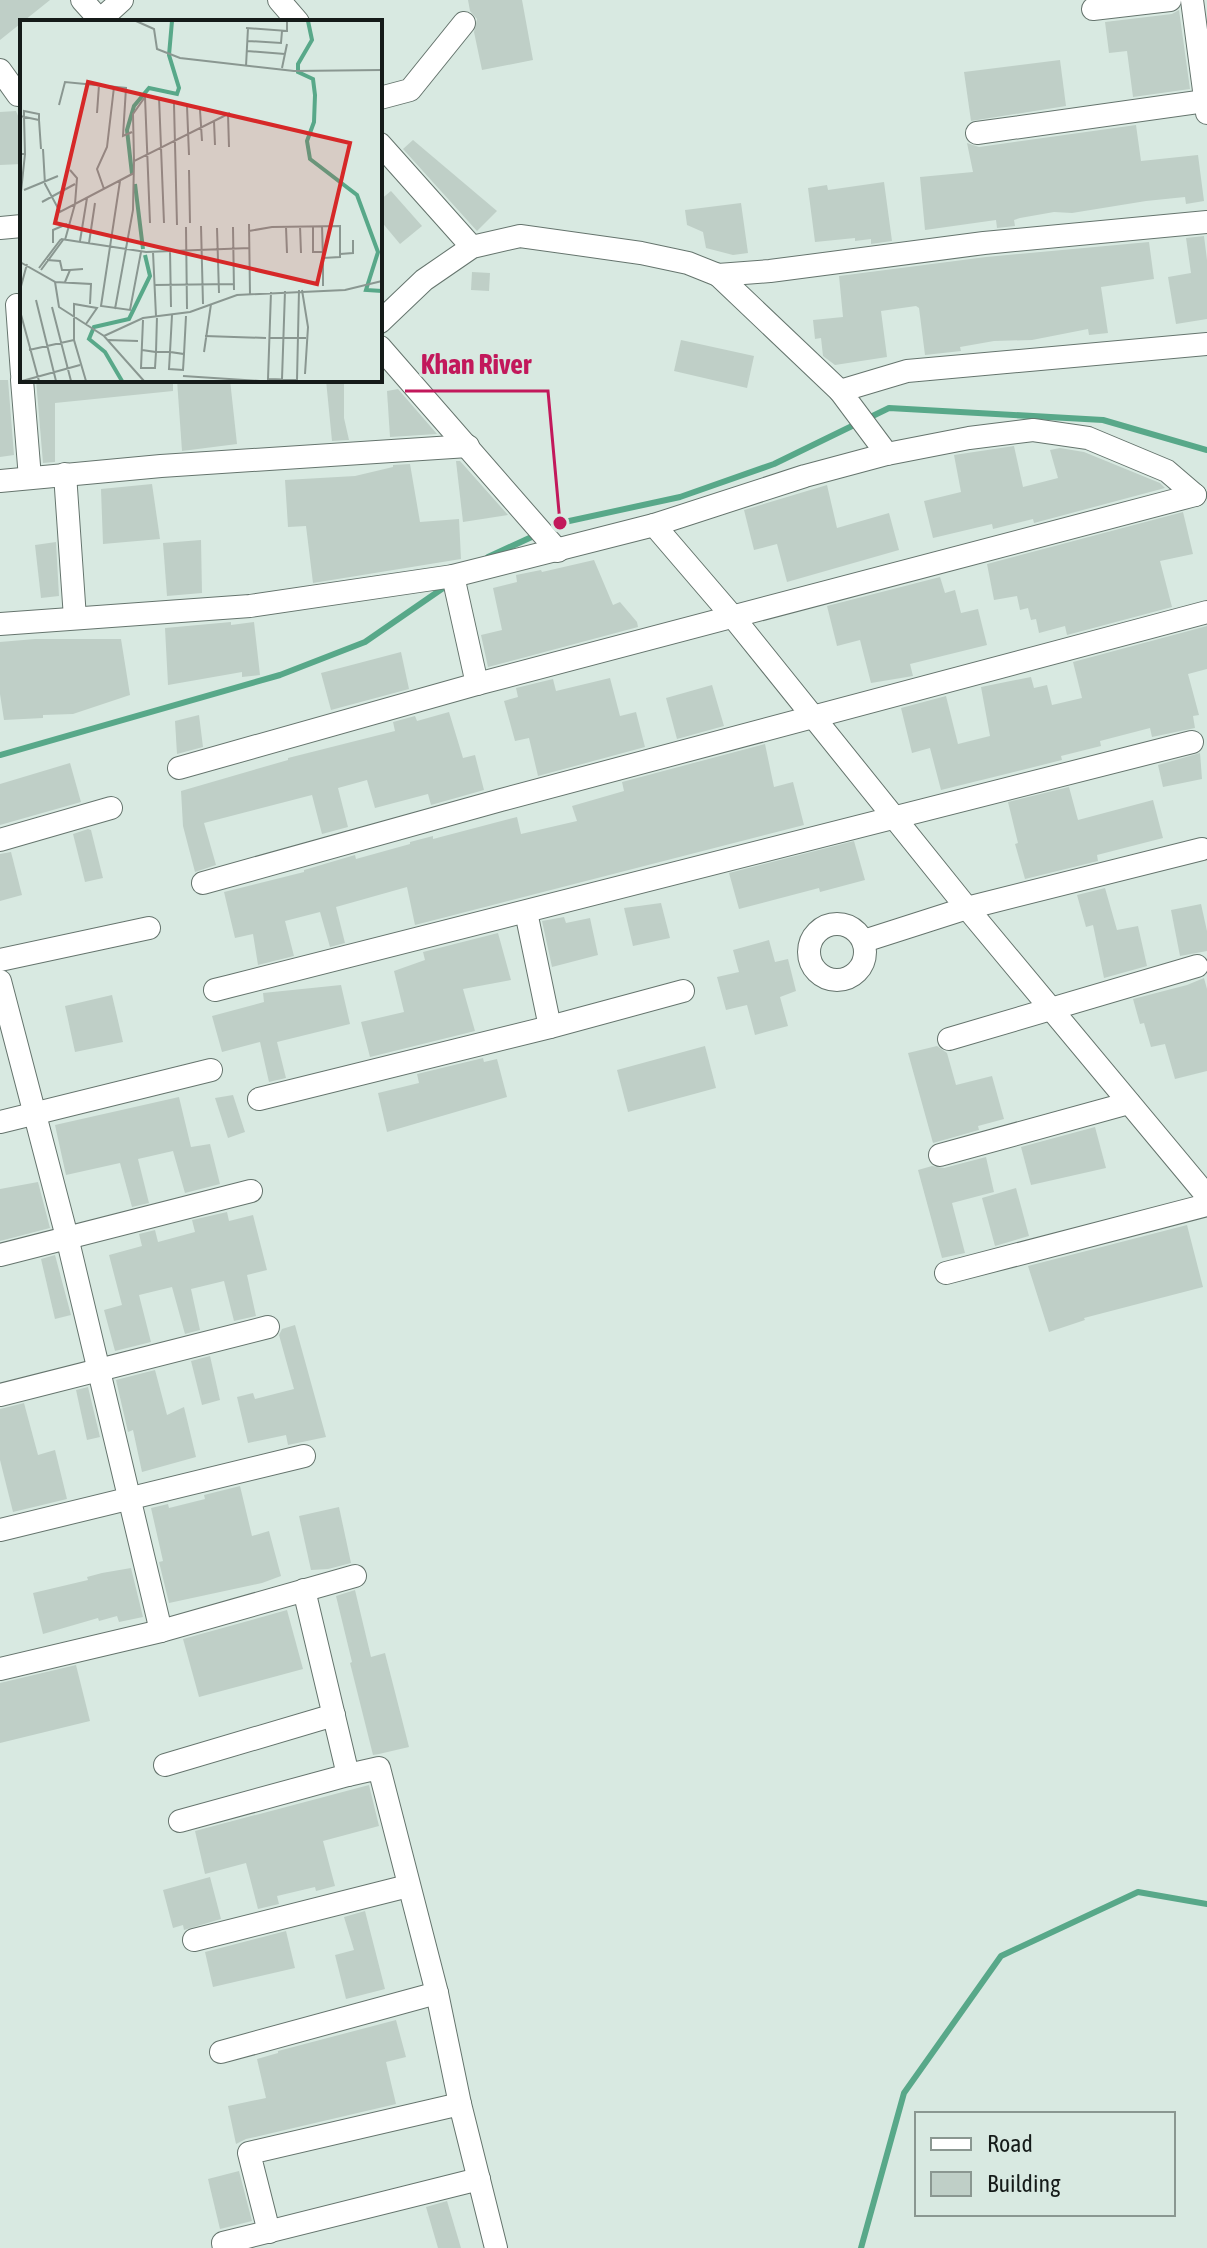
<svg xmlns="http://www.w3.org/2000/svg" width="1207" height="2248" viewBox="0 0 1207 2248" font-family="'Asap Condensed',sans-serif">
	<rect width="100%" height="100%" fill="#d8e9e1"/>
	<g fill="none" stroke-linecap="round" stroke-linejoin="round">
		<!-- stream -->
		<g stroke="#58a889" stroke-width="6">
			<polyline points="546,530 560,523 680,497 774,464 889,408 1103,420 1207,450"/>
			<polyline points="488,557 536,535"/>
			<polyline points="0,755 280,675 365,642 449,584"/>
			<polyline points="861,2248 904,2093 1001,1956 1138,1892 1207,1904"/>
		</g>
	</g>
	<!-- building -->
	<g fill="#bfcfc7">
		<polygon points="0,0 50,0 0,40"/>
		<polygon points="468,0 522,0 533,60 482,70 474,32 477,19 470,11"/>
		<polygon points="1179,10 1190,89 1133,97 1127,51 1109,53 1105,22 1172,14"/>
		<polygon points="1060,60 1066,106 971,121 964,72"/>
		<polygon points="16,111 22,125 22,164 0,165 0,112"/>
		<polygon points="1136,125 1141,161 1198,155 1204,201 1186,204 1185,197 1146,201 1072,213 1054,212 1020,218 1014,220 1015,226 997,228 996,220 925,230 920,177 973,172 967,143 979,147"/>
		<polygon points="413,140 497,211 477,231 403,149"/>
		<polygon points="884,182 892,241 871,244 871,239 855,241 855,238 815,242 808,188 827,185 828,190"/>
		<polygon points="391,191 422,226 400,244 380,220 380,200"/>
		<polygon points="741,203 748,253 733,255 706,248 703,232 687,225 685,210"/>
		<polygon points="1204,236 1207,260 1207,319 1176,324 1168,277 1191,273 1186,238"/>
		<polygon points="1149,242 1154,279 1101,287 1108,333 1089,335 1088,329 1032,340 994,341 960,347 961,351 925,355 919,308 916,306 881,311 887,357 835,365 823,356 821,338 815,339 813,320 843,317 839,276 986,257"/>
		<polygon points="472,272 490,273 489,291 471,290"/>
		<polygon points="681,340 754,356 747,388 674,371"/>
		<polygon points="0,380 8,380 14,455 0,457"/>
		<polygon points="36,380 173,380 173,391 55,403 55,462 43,463"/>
		<polygon points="177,380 230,380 237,444 182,451"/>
		<polygon points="326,380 344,380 344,418 349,440 332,441"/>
		<polygon points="398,389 437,434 390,437 387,391"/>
		<polygon points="1014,446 1023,487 1058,478 1050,450 1060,448 1084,452 1160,483 1165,488 1034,523 1033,519 993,529 992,524 933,538 924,501 961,492 954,455"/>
		<polygon points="456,461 460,461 508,515 463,522"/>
		<polygon points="410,464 420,522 459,519 461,559 313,583 306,526 288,527 285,480 355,476 393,467 393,465"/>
		<polygon points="152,484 160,539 103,544 101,489"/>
		<polygon points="827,485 837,528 889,513 899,550 787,582 777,544 754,550 744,510"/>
		<polygon points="1183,512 1193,554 1160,561 1172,607 1067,635 1065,626 1039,633 1036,619 1031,620 1028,608 1020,610 1017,596 994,600 987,564"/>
		<polygon points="201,540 202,593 167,596 163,543"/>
		<polygon points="56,542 59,596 41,598 35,545"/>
		<polygon points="594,560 613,605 620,602 637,622 638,627 488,667 481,635 502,630 493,588 517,582 516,575 541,570 542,572"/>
		<polygon points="940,577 945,593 955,590 961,613 978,609 987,645 910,664 913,676 871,683 860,640 837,646 827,606"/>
		<polygon points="231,622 231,625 254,622 260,675 242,677 242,672 168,685 165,628"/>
		<polygon points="1207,626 1207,669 1188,674 1199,715 1193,716 1195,728 1152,737 1150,728 1100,741 1101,746 1061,756 1062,760 941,790 930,748 912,753 901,708 946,696 958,744 990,736 981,687 1031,677 1034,688 1047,685 1052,705 1082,698 1073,662"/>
		<polygon points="35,639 121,639 130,695 73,714 43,715 43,718 4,720 0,694 0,642"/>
		<polygon points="401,652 409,689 331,710 321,673"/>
		<polygon points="610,678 620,716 636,712 645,747 538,776 529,738 515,741 504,701 518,697 516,688 553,679 556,691"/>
		<polygon points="712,685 724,726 677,739 666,698"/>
		<polygon points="449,712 463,758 475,755 484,790 431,805 428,794 375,808 367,780 338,788 348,827 322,834 312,795 204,823 216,865 195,872 183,826 181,791 288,760 288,758 395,731 393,722 415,716 417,721"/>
		<polygon points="199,715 203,747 177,754 175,721"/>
		<polygon points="765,744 774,787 793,782 804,825 415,925 407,887 336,907 345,943 330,947 320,912 285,921 294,956 258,965 253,934 235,938 224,892 304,872 304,870 355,855 356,859 410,844 410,842 433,836 433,839 517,817 521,834 577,821 572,806 624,791 622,782"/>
		<polygon points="1200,753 1202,779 1163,787 1158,765"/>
		<polygon points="70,763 81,802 0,825 0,784"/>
		<polygon points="1069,787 1078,820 1153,800 1163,838 1097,855 1098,861 1025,879 1015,844 1018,843 1008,802"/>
		<polygon points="88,829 91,830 103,878 85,882 73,834"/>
		<polygon points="854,841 865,880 820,892 819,888 739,909 729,873"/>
		<polygon points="11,852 22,895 0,901 0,854"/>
		<polygon points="1105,888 1117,930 1138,926 1147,966 1104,978 1093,925 1086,927 1077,895"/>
		<polygon points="661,903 670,938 633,946 624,908"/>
		<polygon points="1201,904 1207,931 1207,951 1180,956 1171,910"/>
		<polygon points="564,917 566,923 590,918 598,955 552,967 542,921"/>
		<polygon points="498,933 511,980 463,989 475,1031 370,1057 361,1022 404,1012 394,971 425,960 423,952"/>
		<polygon points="769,940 775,962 788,959 796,991 780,997 788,1026 755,1035 747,1005 726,1010 717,977 739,972 733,950"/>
		<polygon points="1204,978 1207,989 1207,1071 1175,1079 1165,1044 1151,1047 1144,1023 1140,1024 1133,999 1187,985"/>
		<polygon points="341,985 350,1024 277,1042 286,1078 269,1082 260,1042 222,1052 212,1016 264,1002 263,993"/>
		<polygon points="112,995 123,1042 75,1052 65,1006"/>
		<polygon points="705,1046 716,1088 628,1112 617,1070"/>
		<polygon points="937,1046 947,1053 956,1085 992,1076 1004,1119 978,1126 979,1130 933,1143 908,1053"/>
		<polygon points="483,1058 484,1062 497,1059 507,1097 387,1132 378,1093 419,1083 417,1074"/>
		<polygon points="233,1095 245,1132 228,1138 215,1098"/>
		<polygon points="179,1097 191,1147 210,1144 220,1184 185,1193 173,1151 138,1159 149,1203 132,1207 120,1163 66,1175 55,1125"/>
		<polygon points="1095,1127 1106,1168 1031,1185 1021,1147"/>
		<polygon points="986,1157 994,1192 952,1203 965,1253 942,1258 918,1170 932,1166 944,1168"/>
		<polygon points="38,1182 50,1228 0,1241 0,1189"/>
		<polygon points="1016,1188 1029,1236 995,1246 982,1198"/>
		<polygon points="227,1212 229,1221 253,1215 267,1270 247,1275 256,1316 234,1321 224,1281 191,1289 200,1330 185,1334 172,1287 139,1295 151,1342 115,1351 104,1310 122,1305 109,1255 142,1246 139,1234 155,1230 158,1242 195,1232 192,1220"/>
		<polygon points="1187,1225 1203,1287 1084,1318 1085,1320 1049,1332 1028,1266"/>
		<polygon points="55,1255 71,1315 55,1319 41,1259"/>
		<polygon points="295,1325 326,1437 288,1445 286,1435 248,1443 237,1397 253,1393 255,1399 294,1389 279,1335 282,1329"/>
		<polygon points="210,1356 220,1400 202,1405 191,1361"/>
		<polygon points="155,1370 167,1415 184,1407 196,1457 142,1472 133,1430 128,1432 116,1380"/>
		<polygon points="88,1387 100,1437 87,1440 76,1390"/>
		<polygon points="24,1403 38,1455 55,1450 67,1499 13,1512 0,1460 0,1409"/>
		<polygon points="240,1486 252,1536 269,1531 281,1576 262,1583 169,1603 159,1562 163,1561 151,1508 168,1504 169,1508 205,1499 204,1495"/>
		<polygon points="339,1507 351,1563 328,1569 311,1570 299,1516"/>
		<polygon points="131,1568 143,1617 119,1622 117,1616 99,1621 98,1618 43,1634 33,1593 88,1580 87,1577 102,1573"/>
		<polygon points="355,1590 371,1657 385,1653 409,1747 379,1754 373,1755 350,1663 352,1662 336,1596"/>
		<polygon points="287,1610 303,1669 199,1697 183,1639"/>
		<polygon points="76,1665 90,1721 0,1743 0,1683"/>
		<polygon points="369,1785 379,1826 323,1841 335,1886 316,1891 315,1887 277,1896 279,1904 258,1909 246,1863 205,1874 195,1831"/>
		<polygon points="210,1877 221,1919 184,1930 183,1925 173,1928 163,1890"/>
		<polygon points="365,1911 385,1989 346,1999 335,1955 354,1950 344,1917"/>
		<polygon points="286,1931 295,1968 213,1987 205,1952"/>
		<polygon points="396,2020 406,2057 386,2062 396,2104 246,2139 236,2144 228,2106 266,2098 257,2059 278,2053 278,2051"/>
		<polygon points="239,2171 252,2221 220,2229 208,2179"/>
		<polygon points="447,2201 461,2248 438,2248 426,2207"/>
	</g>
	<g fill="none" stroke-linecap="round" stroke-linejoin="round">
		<!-- minor casing -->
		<g stroke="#65746d" stroke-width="24">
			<g id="minor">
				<polyline points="82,0 100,20 96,22"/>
				<polyline points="279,0 298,22"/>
				<polyline points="1192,0 1207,113"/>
				<polyline points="1093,9 1170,0"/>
				<polyline points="101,22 100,20 122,0"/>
				<polyline points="0,70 18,95"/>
				<polyline points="380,98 410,90 464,23"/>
				<polyline points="977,133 1205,101"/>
				<polyline points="380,144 472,247"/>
				<polyline points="0,228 22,226"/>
				<polyline points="718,275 840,391"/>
				<polyline points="17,305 22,374"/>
				<polyline points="380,322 424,280 472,247 520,236 641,253 688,263 718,275 770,271 984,243 1207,222"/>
				<polyline points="380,347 558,551"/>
				<polyline points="22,380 30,478"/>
				<polyline points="887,454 840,391 907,371 1207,344"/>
				<polyline points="65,474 75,618"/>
				<polyline points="0,481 161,466 468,446"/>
				<polyline points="654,525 805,476 887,454 969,438 1033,430 1088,438 1167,471 1195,495"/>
				<polyline points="453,576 477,684"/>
				<polyline points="0,624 250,606 453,576 654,525 733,617 967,908 1207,1196"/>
				<polyline points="179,768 477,684 1195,495"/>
				<polyline points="0,840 111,808"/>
				<polyline points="203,883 501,800 1207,612"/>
				<polyline points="526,912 550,1027"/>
				<circle cx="837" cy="952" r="28"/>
				<polyline points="864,941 967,908 1202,849"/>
				<polyline points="0,960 149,928"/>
				<polyline points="0,981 67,1237 161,1631"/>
				<path d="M215 990C541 908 866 822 1192 742"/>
				<polyline points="949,1039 1197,966"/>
				<polyline points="259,1099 550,1027 683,991"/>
				<polyline points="0,1122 211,1070"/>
				<polyline points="940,1155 1129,1103"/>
				<polyline points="0,1255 251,1191"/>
				<polyline points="946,1273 1207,1205"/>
				<polyline points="0,1395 268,1327"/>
				<polyline points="0,1530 304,1456"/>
				<polyline points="304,1590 348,1775 379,1768 437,1993 460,2104 496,2248"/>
				<polyline points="0,1669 161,1631 355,1576"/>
				<polyline points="165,1765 334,1715"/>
				<polyline points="180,1821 348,1775"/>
				<polyline points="194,1940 408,1886"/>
				<polyline points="221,2052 437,1993"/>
				<polyline points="269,2232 249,2153 460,2104"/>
				<polyline points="224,2248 223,2243 479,2179"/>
			</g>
		</g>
		<!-- minor -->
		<use href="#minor" stroke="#fff" stroke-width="22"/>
	</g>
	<!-- overview -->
	<g transform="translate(20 20)">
		<rect width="362" height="362" fill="#d8e9e1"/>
		<path fill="none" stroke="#58a889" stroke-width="4" d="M288 1 292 20 278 44V52L293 59 295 75 294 102 287 121 290 139 337 175 358 232 346 270 362 271M112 154 107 110 114 86 129 68 157 74 159 68 149 35 152 1M115 164 123 229M102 361 85 332 69 319 74 307 109 299 130 256 125 235"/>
		<path fill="none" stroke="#8a9791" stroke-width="2" d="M116 1 134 9 137 29 160 38 274 51 362 50M226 8 267 11V1M228 21 261 23 262 11M227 31 265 34M226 46 228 8M262 48 267 24M125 77 130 203M139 77 144 203M154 84 157 205M39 85 45 62 106 68 103 116 112 112M167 86 169 135M180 90 182 121M77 93 79 65M208 94 209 127M0 96 19 100V94L4 91V96M19 100 21 129M194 101 195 125M23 129 25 164 40 192 55 184 45 220M0 134H5L4 96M114 141 113 94 125 77M50 150 57 158 55 184 114 153M169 150 170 203M100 161 81 286 110 290 121 232M84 169 77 149 87 127 94 67M4 170 38 156M0 181 5 134M22 182 55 164M229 204 230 274M181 206 183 284M280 206 281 233M293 206V232H303M166 207 167 289M213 207 214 270M266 207 267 233M197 208 199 273M229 211 252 207 320 206V237L303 238 302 206M41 219 126 232 230 228M60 221 67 178M33 223V210L47 204M69 223 75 183M150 230 151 287M133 232 136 296M320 234 333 233V220M303 238V266M27 240 40 241 42 250H50M0 242 35 262 39 287 84 316 124 361M19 248 41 219M21 250 43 220M35 262 71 264 70 284M45 262 50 250 63 249M134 265 214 264M0 270 7 244M282 270 288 307 285 354M251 272 248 359 277 360 279 270M16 280 36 361M32 287 51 361M95 289 113 190 114 141 210 93M0 291 19 361M123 300 121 348H135L136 332H150L152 295M84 316 123 298 170 292 217 275 325 270 362 261M185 316 246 318M249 318H286M88 320 118 321M9 330 54 320M122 330 136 332 137 296M184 332 191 284M164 334 163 350 149 349 150 332 164 334 166 296M163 356 240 361M262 359 265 271M2 361 60 345M66 361 54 320V284L77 288 66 304"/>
		<path fill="#d62828" fill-opacity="0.15" stroke="#d62828" stroke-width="4" d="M68 62 330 123 297 264 35 203Z"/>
		<rect width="362" height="362" fill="none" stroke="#151b19" stroke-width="4"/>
	</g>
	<!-- callouts -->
	<path fill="none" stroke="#c2185b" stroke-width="3" d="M560 523L548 391H405"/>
	<circle fill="#c2185b" stroke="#d8e9e1" stroke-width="3" cx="560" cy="523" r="8"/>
	<g font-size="28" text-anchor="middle" font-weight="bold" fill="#c2185b" stroke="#d8e9e1" stroke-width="6" stroke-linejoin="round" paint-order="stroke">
		<text x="476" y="374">Khan River</text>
	</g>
	<!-- legend -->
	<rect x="915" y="2112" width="260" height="104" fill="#d8e9e1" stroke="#8a9791" stroke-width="2"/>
	<rect x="931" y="2138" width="40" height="12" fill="#ffffff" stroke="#8a9791" stroke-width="2"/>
	<text x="987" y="2152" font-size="24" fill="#151b19">Road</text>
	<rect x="931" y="2172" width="40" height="24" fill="#bfcfc7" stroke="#8a9791" stroke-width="2"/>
	<text x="987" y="2192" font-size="24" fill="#151b19">Building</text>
</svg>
